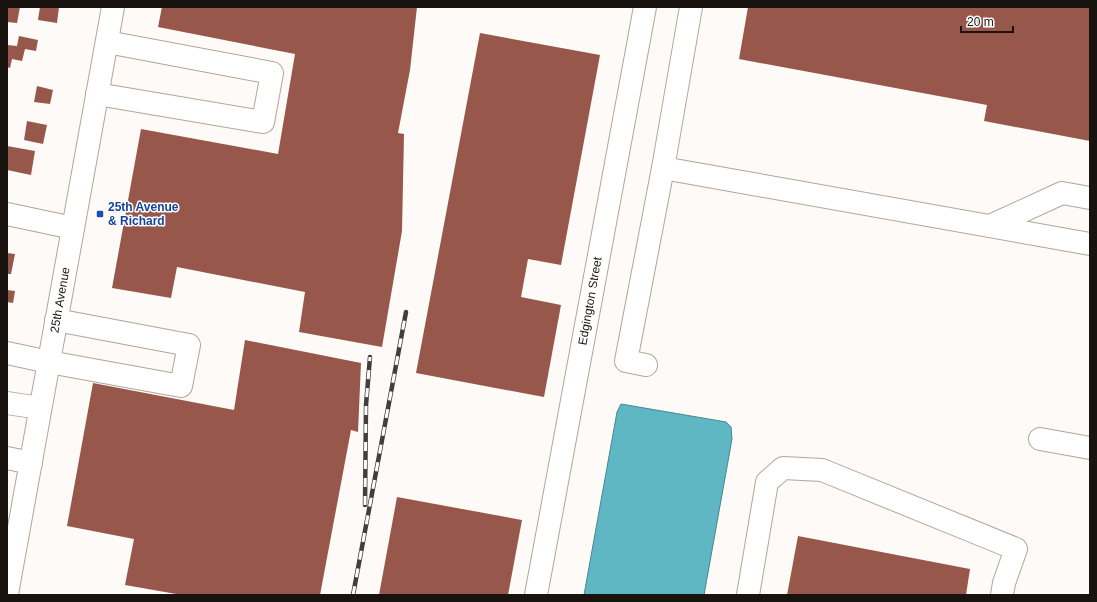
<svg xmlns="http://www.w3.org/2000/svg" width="1097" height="602" viewBox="0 0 1097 602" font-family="Helvetica,sans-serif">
	<rect width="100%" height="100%" fill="#fdfaf7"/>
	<!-- water -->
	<polygon fill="#5eb7c3" stroke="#49868d" points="621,404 726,422 731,427 732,439 704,595 584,595 617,412"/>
	<!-- building -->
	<g fill="#97584b">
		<polygon points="7,7 20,7 17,23 7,22"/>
		<polygon points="40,7 59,7 57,23 38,20"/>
		<polygon points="162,7 417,7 410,70 398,133 404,134 402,231 382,347 299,332 305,292 177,267 171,298 112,288 141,129 278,154 295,54 158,27"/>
		<polygon points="748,7 1090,7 1090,141 984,121 987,105 739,59"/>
		<polygon points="480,33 600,55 561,265 528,259 521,297 561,305 544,397 416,373"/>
		<polygon points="19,36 38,40 36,51 25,49 22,61 12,59 10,68 7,67 7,45 17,46"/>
		<polygon points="37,86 53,90 50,104 34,102"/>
		<polygon points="27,121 47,125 43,144 24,140"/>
		<polygon points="7,146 35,151 31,175 7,170"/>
		<polygon points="7,253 15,254 11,274 7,274"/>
		<polygon points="7,290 15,291 13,303 7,302"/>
		<polygon points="245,340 361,363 358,432 351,430 320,595 182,595 125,585 134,539 67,526 93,383 234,410"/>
		<polygon points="397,497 522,520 508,595 379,595"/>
		<polygon points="798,536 970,569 966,595 787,595"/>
	</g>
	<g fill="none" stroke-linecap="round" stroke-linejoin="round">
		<!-- minor casing -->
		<g stroke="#b4a598" stroke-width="24">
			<g id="minor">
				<polyline points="691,7 663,168 1090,244"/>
				<polyline points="97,94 263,122 272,73 107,42"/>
				<polyline points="7,214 73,228"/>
				<polyline points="990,226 1062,193 1090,198"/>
				<polyline points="7,353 49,362 181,386 189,345 56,320"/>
				<polyline points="646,365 626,361 663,168"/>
				<polyline points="7,403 40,408"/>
				<polyline points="1040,439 1090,448"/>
				<polyline points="7,458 31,463"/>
				<polyline points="536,595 645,7"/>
				<polyline points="748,595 767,482 783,468 822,470 1016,549 1004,583 1002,595"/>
			</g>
		</g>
		<!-- major casing -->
		<g stroke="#b4a598" stroke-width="24">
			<polyline id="major" points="7,594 113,7"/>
		</g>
		<!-- minor -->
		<use href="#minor" stroke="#fff" stroke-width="22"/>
		<!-- major -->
		<use href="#major" stroke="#fff" stroke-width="22"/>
		<!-- rail casing -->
		<g stroke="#433e3a" stroke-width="4.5">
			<g id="rail">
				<polyline points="365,505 366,405 370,357"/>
				<polyline points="353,595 406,312"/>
			</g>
		</g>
		<!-- rail -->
		<use href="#rail" stroke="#fff" stroke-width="3" stroke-dasharray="9" stroke-linecap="butt"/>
	</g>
	<!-- markers -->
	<rect fill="#1a4fb4" stroke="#fff" stroke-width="1.5" x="96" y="210" width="8" height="8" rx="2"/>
	<g text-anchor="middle" stroke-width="3" stroke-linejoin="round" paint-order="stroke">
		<!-- transit labels -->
		<g font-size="12" font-weight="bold" fill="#164399" stroke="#fff" text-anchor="start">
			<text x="108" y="211">25th Avenue<tspan x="108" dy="14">&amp; Richard</tspan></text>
		</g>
		<!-- street labels -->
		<g font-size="12" fill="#18130e" stroke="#fff">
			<text transform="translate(60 300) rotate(-80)" y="4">25th Avenue</text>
			<text transform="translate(590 301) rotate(-80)" y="4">Edgington Street</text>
		</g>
	</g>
	<!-- border -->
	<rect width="1097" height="602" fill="none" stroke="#18130e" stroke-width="16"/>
	<!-- scale -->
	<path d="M961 26v6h52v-6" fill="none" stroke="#18130e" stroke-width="2"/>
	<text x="967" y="26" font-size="12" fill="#18130e" stroke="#ffffff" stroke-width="3" paint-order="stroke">20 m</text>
</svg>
